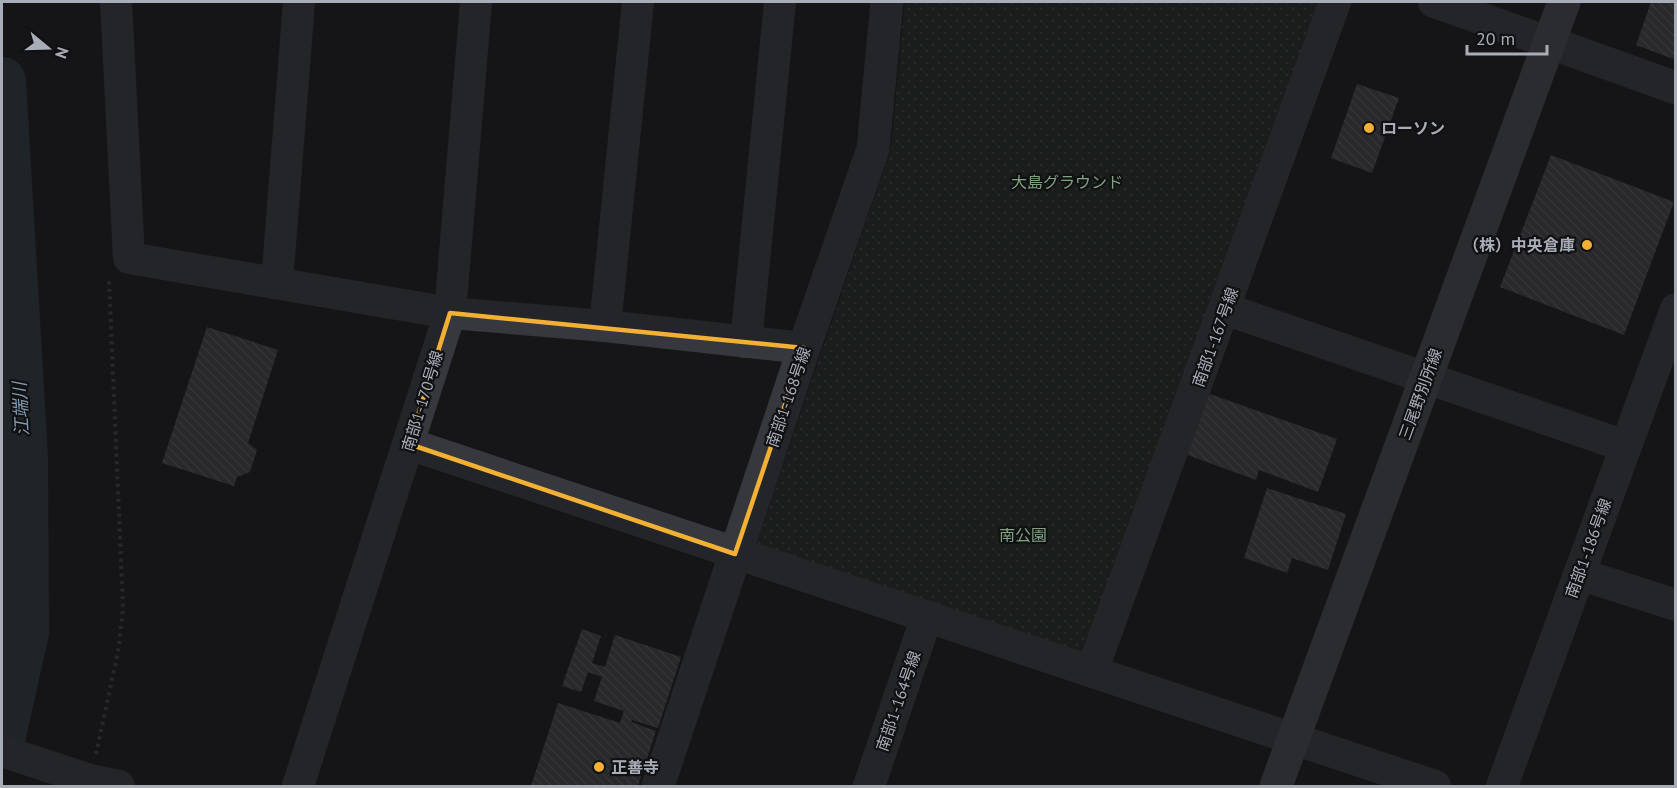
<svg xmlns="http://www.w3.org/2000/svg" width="1677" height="788" viewBox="0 0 1677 788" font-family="'PT Sans','Noto Sans JP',sans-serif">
	<defs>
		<pattern id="park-dots" width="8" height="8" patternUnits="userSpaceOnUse" patternTransform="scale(1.5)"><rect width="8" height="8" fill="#1e261f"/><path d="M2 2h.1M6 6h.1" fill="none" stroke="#3c433d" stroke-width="1.8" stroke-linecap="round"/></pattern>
		<pattern id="building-back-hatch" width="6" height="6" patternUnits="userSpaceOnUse" patternTransform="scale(1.5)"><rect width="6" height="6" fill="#404145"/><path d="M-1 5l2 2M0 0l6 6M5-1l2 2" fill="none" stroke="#595a5e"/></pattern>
	</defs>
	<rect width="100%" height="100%" fill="#161618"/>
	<!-- park -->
	<polygon fill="url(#park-dots)" points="905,2 1324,2 1086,649 1075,654 761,549 757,540 891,149"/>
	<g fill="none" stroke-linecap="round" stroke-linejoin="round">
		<!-- river -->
		<polyline stroke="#2c353c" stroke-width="48" points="2,81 24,458 25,632 2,735"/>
	</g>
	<!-- building -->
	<g fill="url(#building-back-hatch)">
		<polygon points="1651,2 1676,2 1676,60 1636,45"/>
		<polygon points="1357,84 1399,98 1372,173 1331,158"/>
		<polygon points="1551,155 1674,202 1624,335 1500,287"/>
		<polygon points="207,327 278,350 248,443 257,450 250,472 237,477 234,486 162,463"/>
		<polygon points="1207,393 1337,439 1318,492 1259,470 1256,480 1185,454"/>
		<polygon points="1267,488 1346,514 1328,570 1292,558 1287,573 1244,558"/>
		<polygon points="582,629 601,636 592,663 605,667 615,635 681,657 658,728 632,720 631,722 656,731 638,786 531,786 558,703 620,723 624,711 594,701 602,677 588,672 581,692 562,686"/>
	</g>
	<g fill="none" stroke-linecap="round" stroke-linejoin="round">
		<!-- path -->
		<polyline stroke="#3d3f44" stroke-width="4" stroke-dasharray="3 4.5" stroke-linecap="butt" points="96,754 118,652 123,609 109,278"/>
		<!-- minor -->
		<g stroke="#37383d" stroke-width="32">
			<polyline points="116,2 129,258 450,313 605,326 804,348"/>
			<polyline points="1434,2 1548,42"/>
			<polyline points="277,283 299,2"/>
			<polyline points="1225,309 1625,446"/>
			<polyline points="605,326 638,2"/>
			<polyline points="746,342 780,2"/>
			<polyline points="409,444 1435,786"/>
			<polyline points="1579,574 1676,605"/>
			<polyline points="1092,671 1335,2"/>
			<polyline points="2,751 90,780 119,786"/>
			<polyline points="298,786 450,313 476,2"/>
			<polyline points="869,786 927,616"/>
			<polyline points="1502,786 1676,309"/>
		</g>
		<!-- tertiary -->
		<g stroke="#37383d" stroke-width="33">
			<polyline points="1548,42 1676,88"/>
			<polyline points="658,786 804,348 873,149 887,2"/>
		</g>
		<!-- secondary -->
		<polyline stroke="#45474d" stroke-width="33" points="1276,786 1564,2"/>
	</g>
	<!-- marked area -->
	<path d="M0 0H1677V788H0ZM450 313 804 348 735 554 409 444Z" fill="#161618" fill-opacity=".55" fill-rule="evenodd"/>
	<path fill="none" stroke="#f2b134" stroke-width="4.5" stroke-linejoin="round" d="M450 313 804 348 735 554 409 444Z"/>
	<!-- markers -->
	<g fill="#f2b134" stroke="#111113" stroke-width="2">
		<circle cx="1369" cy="128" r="6"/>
		<circle cx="1587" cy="245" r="6"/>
		<circle cx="599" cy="767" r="6"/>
	</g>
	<g text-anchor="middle" stroke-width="4.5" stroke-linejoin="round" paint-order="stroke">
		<!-- poi labels -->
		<g font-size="16" font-weight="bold" fill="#a8adb8" stroke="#111113" text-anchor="start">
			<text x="1381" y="134">ローソン</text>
			<text x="1575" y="251" text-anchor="end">（株）中央倉庫</text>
			<text x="611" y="773">正善寺</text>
		</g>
		<!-- park labels -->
		<g font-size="16" fill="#7fa381" stroke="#111113">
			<text x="1067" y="188">大島グラウンド</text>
			<text x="1023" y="541">南公園</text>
		</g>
		<!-- street labels -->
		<g font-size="16" fill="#a8adb8" stroke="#111113">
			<text transform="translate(1215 337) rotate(-70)" y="6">南部1-167号線</text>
			<text transform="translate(1420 394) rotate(-70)" y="6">三尾野別所線</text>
			<text transform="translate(788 397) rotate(-71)" y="6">南部1-168号線</text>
			<text transform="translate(422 401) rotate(-73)" y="6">南部1-170号線</text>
			<text transform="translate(1588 548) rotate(-70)" y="6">南部1-186号線</text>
			<text transform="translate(898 701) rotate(-71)" y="6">南部1-164号線</text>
		</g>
		<!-- water labels -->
		<g font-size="18" font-style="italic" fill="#7f9bb3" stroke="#111113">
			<text transform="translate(21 409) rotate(-93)" y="6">江端川</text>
		</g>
	</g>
	<!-- border -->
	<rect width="1677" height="788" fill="none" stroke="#a8adb8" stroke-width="6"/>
	<!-- north arrow -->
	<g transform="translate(48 48) rotate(109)" stroke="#111113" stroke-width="4.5" paint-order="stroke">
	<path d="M0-4.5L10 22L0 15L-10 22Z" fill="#a8adb8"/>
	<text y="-9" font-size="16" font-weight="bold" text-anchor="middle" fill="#a8adb8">N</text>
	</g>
	<!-- scale -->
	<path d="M1467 45v9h80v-9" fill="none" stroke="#a8adb8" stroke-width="3"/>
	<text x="1476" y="45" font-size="18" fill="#a8adb8" stroke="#111113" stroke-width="4.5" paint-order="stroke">20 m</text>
</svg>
